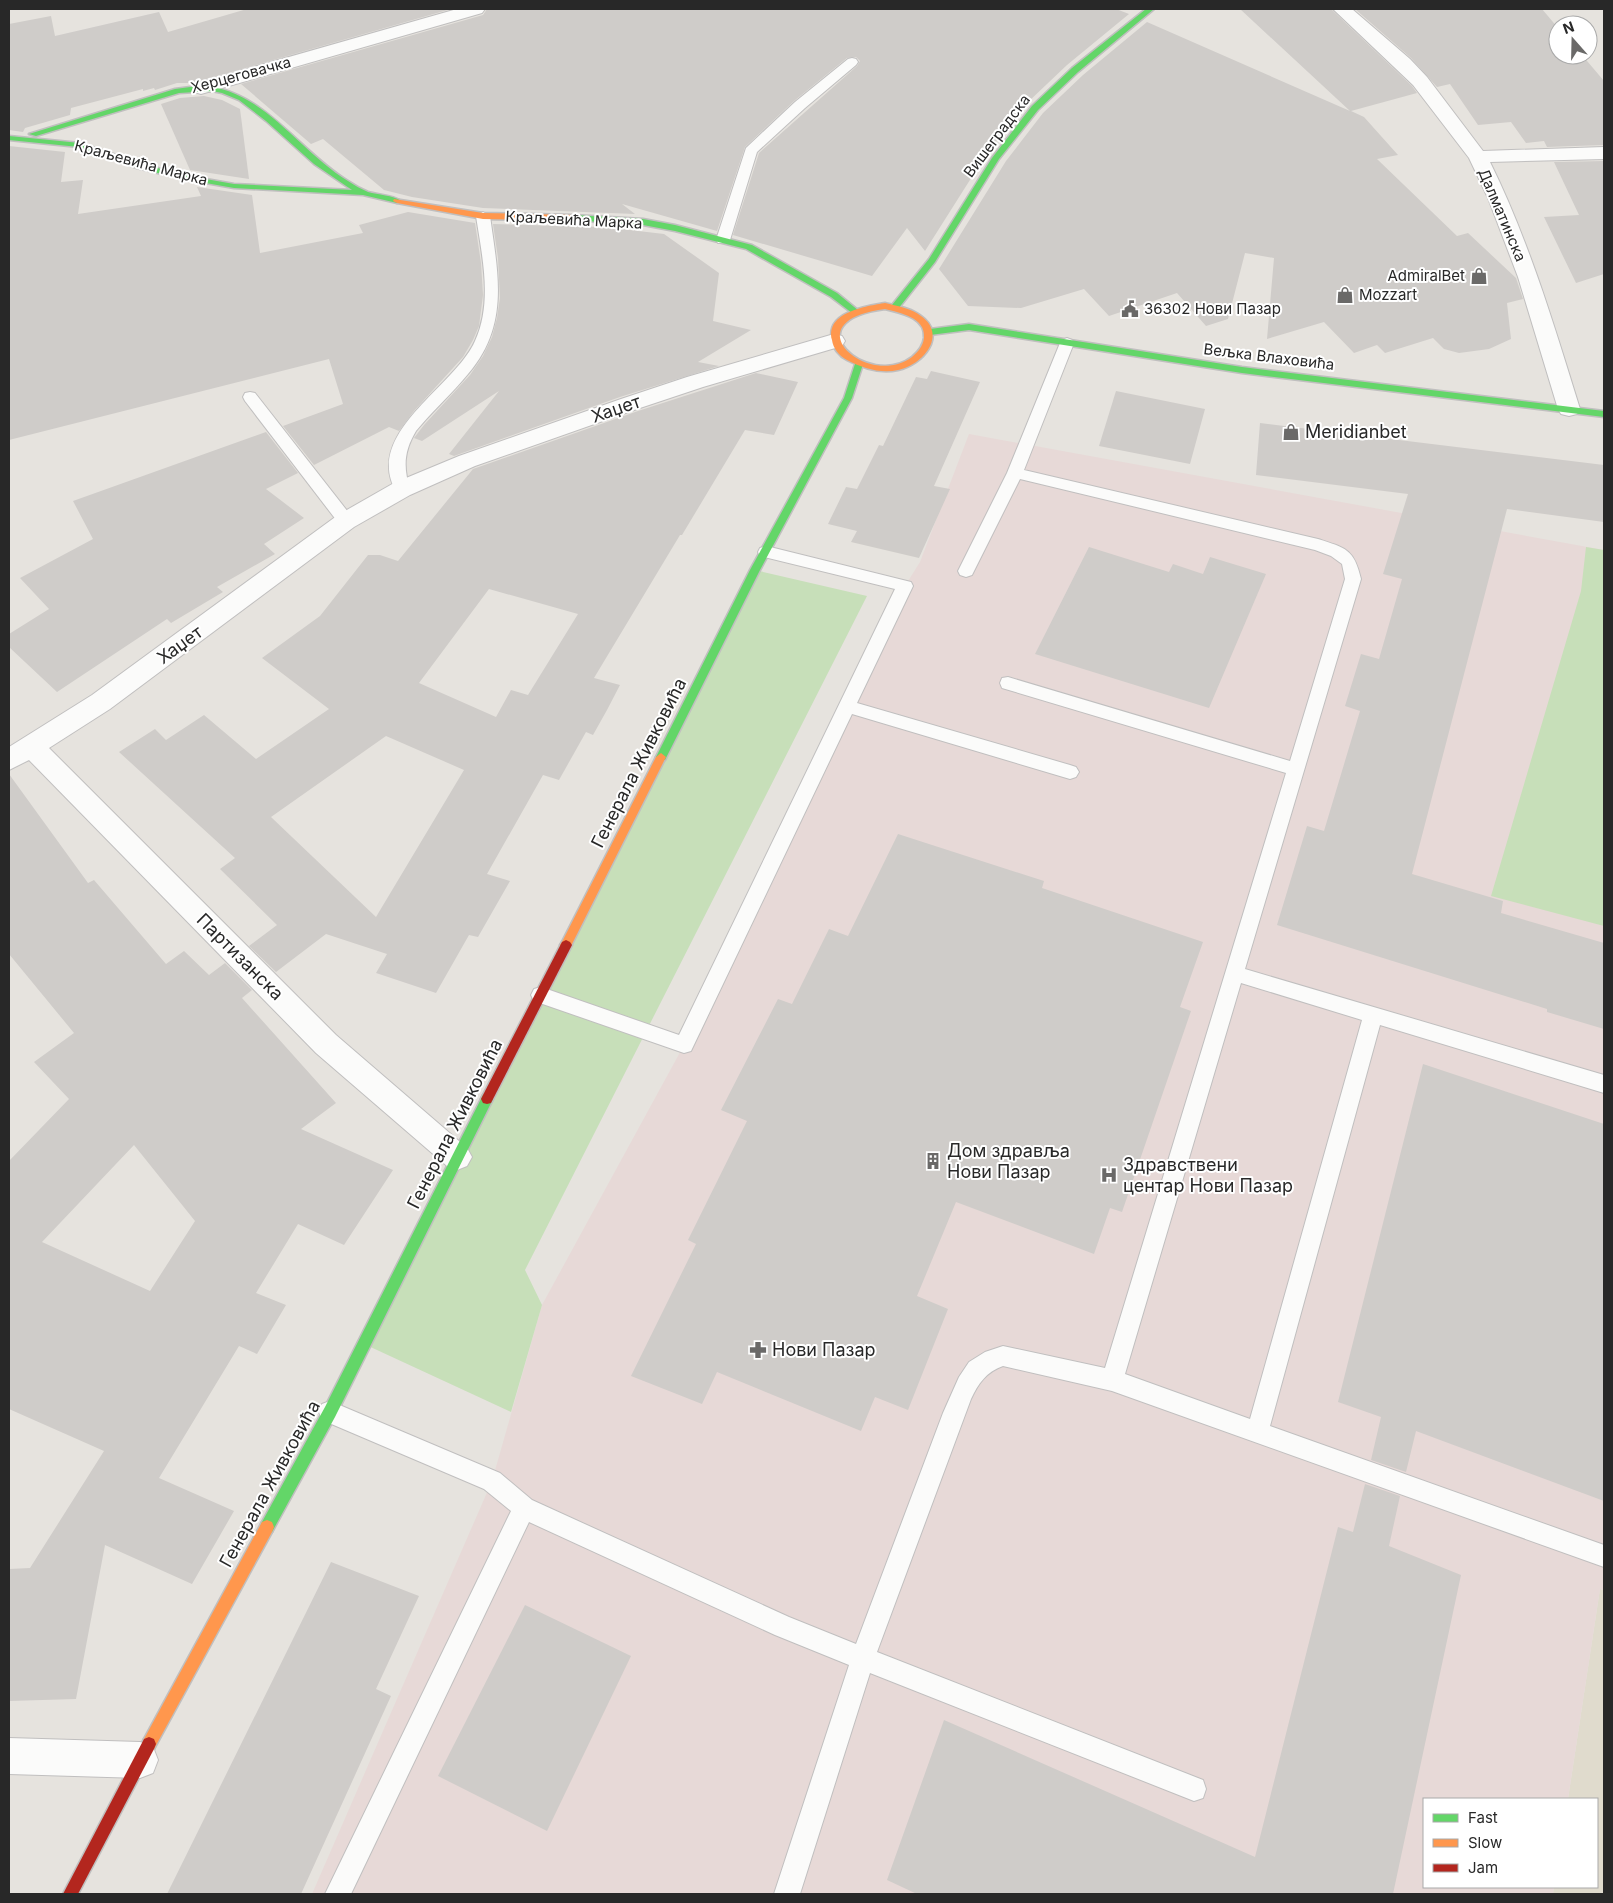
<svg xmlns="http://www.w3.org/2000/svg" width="1613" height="1903" viewBox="0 0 1613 1903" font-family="Inter,sans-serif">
	<rect width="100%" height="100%" fill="#e6e3de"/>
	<!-- education -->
	<polygon fill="#e0dbcd" points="1600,1589 1604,1590 1604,1894 1553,1894 1554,1887 1597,1887 1597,1799 1568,1799"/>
	<!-- medical -->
	<polygon fill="#e7d9d7" points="969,434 1604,550 1604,1590 1600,1589 1568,1799 1424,1799 1424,1887 1554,1887 1553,1894 312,1894 492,1481 542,1305 684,1045 905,586 920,562"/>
	<!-- green -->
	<g fill="#c7dfb9">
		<polygon points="1586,547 1604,550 1604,926 1491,896 1581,591"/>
		<polygon points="755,570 867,596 525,1270 542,1305 511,1412 364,1344"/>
	</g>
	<!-- building -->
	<g fill="#cfccc9" fill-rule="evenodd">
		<polygon points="247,9 451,9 193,83 177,83 155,90 154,88 143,91 143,89 71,108 70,115 25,128 23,132 9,130 9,24 51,16 55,36 159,12 168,32"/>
		<polygon points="487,9 1116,9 1129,14 1067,65 1027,103 987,153 925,251 907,228 872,276 733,235 759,153 857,66 860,61 856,57 847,58 794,101 745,147 717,231 622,204 635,214 483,208 412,197 384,190 323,139 311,144 241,84 483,15"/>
		<polygon points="1240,9 1331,9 1412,86 1417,93 1351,111 1364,117 1398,155 1377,159 1457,236 1468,233 1516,278 1523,299 1507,303 1511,339 1489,349 1459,353 1444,349 1433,338 1385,353 1377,345 1354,353 1324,322 1267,339 1274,258 1245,253 1228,319 1206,326 1177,293 1109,316 1084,289 1021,308 968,306 939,269 1006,161 1043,113 1083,75 1147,22 1350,111"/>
		<polygon points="1355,9 1542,9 1558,28 1558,55 1582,55 1604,81 1604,145 1547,147 1544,141 1526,143 1511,122 1478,125 1450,84 1437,87 1411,58"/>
		<polygon points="204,96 222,100 240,109 249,179 190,170 161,104 180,98"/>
		<polygon points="9,146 65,152 61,182 83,180 78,214 201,196 197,187 252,195 260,253 363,233 359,225 408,212 475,223 481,263 483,295 479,326 473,340 463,357 414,411 399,431 389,427 314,465 283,426 343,404 329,359 9,440"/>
		<polygon points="1604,161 1604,274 1576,283 1544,217 1579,215 1554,162"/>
		<polygon points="493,224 604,227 664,234 719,273 713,321 751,330 698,362 719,366 620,397 454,456 449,454 499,391 422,441 414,438 424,425 470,375 483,356 492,337 497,318 500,298 498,258"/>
		<polygon points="931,371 980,382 934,486 950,489 919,558 851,542 857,531 828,524 846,487 857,489 879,445 883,446 916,377 927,379"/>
		<path d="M756 373 798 382 774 435 745 430 682 535H680L594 678 620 685 607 710 593 735 586 732 559 780 543 775 487 874 510 881 478 937 469 935 436 993 376 973 387 954 326 934 276 972 249 946 277 925 220 869 235 858 119 752 155 729 166 740 204 715 256 759 329 709 262 658 320 616 368 555H380L398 561 473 469 638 411ZM489 589 578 614 528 695 511 690 496 717 419 683ZM386 736 464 770 376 917 271 817Z"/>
		<polygon points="1116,391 1205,409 1190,464 1099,446"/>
		<polygon points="1260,423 1604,465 1604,522 1507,509 1412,874 1503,901 1501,913 1604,943 1604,1029 1547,1012 1547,1009 1277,925 1307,826 1324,831 1360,711 1345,706 1361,654 1379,659 1402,579 1383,574 1408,494 1256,475"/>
		<polygon points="266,432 298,473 266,489 304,518 264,544 275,554 217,587 223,592 171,623 167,619 57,692 9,647 9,634 49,609 20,578 93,539 73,501"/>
		<polygon points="1089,547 1169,572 1173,564 1203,574 1210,557 1266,574 1209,708 1035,654"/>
		<path d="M9 774 88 883 94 880 166 964 184 951 209 975 225 963 252 990 242 998 336 1103 301 1129 393 1170 344 1245 298 1224 256 1293 286 1305 257 1354 239 1346 159 1478 234 1511 192 1584 105 1545 76 1699 9 1701V1569L30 1568 104 1451 9 1409V1161L69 1099 34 1062 74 1033 9 954ZM134 1145 195 1221 150 1291 42 1242Z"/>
		<polygon points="898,834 1044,881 1042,888 1203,942 1180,1007 1191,1011 1122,1212 1110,1208 1094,1254 956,1202 917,1296 948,1309 908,1410 875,1397 861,1431 717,1372 702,1404 631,1376 696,1244 688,1240 747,1121 721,1110 778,999 792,1004 829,929 848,936"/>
		<polygon points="1423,1064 1604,1124 1604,1501 1416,1431 1406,1472 1371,1460 1381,1417 1338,1402"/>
		<polygon points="1365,1484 1400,1496 1389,1546 1461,1575 1393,1894 917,1894 887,1880 944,1720 1255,1857 1338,1527 1353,1532"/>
		<polygon points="331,1562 419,1596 376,1689 391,1696 301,1894 167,1894"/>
		<polygon points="525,1605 631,1656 547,1831 438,1776"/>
	</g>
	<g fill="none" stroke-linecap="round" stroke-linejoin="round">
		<!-- lane casing -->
		<g stroke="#c0bfbf" stroke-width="2">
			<g id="lane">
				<polygon points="852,58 856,59 858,62 856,65 805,108 757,152 730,240 728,243 718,243 716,240 746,148 795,102 848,59"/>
				<path d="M483 212 490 216C498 274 510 325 468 374 452 394 432 411 416 431 404 451 403 467 410 489L407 493 402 494 397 493C361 434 455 387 475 341 493 302 482 256 476 216Z"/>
				<path d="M1067 338 1072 340 1074 343 1024 470 1318 539C1346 548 1354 549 1361 579L1245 969 1604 1075V1093L1380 1025 1270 1426 1604 1545V1567L1112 1391 1003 1366C986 1372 978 1384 971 1399L877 1652 1203 1780 1206 1789 1203 1798 1194 1801 870 1673 800 1894H774L849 1665 775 1635 529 1522 351 1894H325L511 1511 484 1489 322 1420 319 1412 322 1404 330 1401 500 1473 532 1500 789 1617 856 1644 943 1413 959 1377 969 1362 985 1352 1003 1346 1105 1368 1286 773 1002 688 1000 683 1002 678 1008 677 1290 761 1345 579 1342 564 1331 556 1315 550 1020 479 972 575 966 577 960 575 958 571 1007 473 1060 343 1062 340ZM1241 983 1362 1020 1250 1419 1125 1374Z"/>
				<polygon points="250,392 255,393 352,517 354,521 352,525 346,527 340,525 245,401 243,397 245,393"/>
				<polygon points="766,546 911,582 913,586 857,703 1070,765 1076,767 1079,772 1076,777 1070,779 852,714 691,1051 684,1053 534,1001 531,995 534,989 541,987 679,1035 895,589 760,556 758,552 760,548"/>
			</g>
		</g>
		<!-- street casing -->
		<g stroke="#c0bfbf" stroke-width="2">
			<g id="street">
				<polygon points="457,9 485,9 482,13 208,92 201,94 194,92 192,88 194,84"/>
				<path d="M1333 9H1352L1410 59 1427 77 1483 151 1604 147V159L1490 162C1529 241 1554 325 1580 409L1577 414 1569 416 1561 414 1558 409 1518 277 1488 198 1469 158 1413 85Z"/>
				<polygon points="834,334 842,336 845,341 842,346 703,387 637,409 475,466 410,495 354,527 110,709 49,748 336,1035 467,1148 472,1157 467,1166 457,1170 447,1166 316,1053 29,760 9,770 9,747 92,695 338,515 394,483 459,456 621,399 687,377"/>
				<polygon points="9,1738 140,1742 153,1747 158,1760 153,1773 140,1778 9,1774"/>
			</g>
		</g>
		<!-- fast casing -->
		<g stroke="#c0bfbf" stroke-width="3">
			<g id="fast">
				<polygon points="1146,9 1154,9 1078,72 1038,110 999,159 935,262 898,309 892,309 892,305 929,259 992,158 1032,106 1072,68"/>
				<path d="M198 86C261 86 297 150 348 181 354 185 361 189 368 192 378 195 393 195 401 201L397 203 363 195 234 188 183 179 137 168 79 147 9 140V136L80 143 143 164 183 175 234 184 352 190 314 164 266 121 239 100 222 93 212 91 179 93 36 136 29 134 175 89Z"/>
				<polygon points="573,215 643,219 675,225 752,245 837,293 859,311 855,314 852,313 831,297 746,249 675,231 643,225 570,220 569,218"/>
				<polygon points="969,324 1242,367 1604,411 1604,417 1242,373 969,330 930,335 926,332 930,329"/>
				<polygon points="859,361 863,364 852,398 760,570 665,760 657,760 656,757 750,570 844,398 855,364"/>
				<polygon points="487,1094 491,1095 493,1099 491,1103 335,1417 272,1532 267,1534 262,1532 260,1527 262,1522 325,1407 483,1095"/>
			</g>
		</g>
		<!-- slow casing -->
		<g stroke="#c0bfbf" stroke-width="3">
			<g id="slow">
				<polygon points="394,199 483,213 573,215 577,218 573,221 483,219 397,203 393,201"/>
				<path d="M885 303C897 306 911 308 921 316 948 335 923 365 898 370 881 374 862 368 847 360 839 356 833 348 832 340 825 312 867 306 885 303ZM885 309C900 313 926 317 924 338 923 346 918 352 912 357 868 390 790 321 885 309Z"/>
				<polygon points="661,753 666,757 570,948 562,948 560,945 562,942 656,757"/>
				<polygon points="267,1520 272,1522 274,1527 272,1532 154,1749 149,1751 144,1749 142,1744 144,1739 262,1522"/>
			</g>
		</g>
		<!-- jam casing -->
		<g stroke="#c0bfbf" stroke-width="3">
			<g id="jam">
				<polygon points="566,940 570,942 572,945 491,1103 487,1104 483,1103 481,1099 483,1095 562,942"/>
				<polygon points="149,1737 154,1739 156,1744 154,1749 78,1894 63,1894 144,1739"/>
			</g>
		</g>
		<!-- lane -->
		<use href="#lane" fill="#fbfbfa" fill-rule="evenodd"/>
		<!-- street -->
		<use href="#street" fill="#fbfbfa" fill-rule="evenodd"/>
		<!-- fast -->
		<use href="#fast" fill="#63d668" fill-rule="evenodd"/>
		<!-- slow -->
		<use href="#slow" fill="#ff974d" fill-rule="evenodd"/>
		<!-- jam -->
		<use href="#jam" fill="#b3261e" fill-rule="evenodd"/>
	</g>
	<!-- icons -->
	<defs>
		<g id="shop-bare" transform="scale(1.35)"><path d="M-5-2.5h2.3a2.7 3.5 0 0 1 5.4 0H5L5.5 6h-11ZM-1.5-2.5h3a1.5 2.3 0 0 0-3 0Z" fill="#6a6968" stroke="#fff" stroke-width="2.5" paint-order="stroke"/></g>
		<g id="civic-bare" transform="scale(1.35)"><path d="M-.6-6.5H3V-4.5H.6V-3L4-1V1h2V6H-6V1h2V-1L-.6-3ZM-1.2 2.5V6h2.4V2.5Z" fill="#6a6968" stroke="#fff" stroke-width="2.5" paint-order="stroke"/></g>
		<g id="building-bare" transform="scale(1.35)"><path d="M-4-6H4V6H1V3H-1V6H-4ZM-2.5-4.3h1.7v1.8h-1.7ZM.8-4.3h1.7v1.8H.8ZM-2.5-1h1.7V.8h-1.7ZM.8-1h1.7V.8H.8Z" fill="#6a6968" stroke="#fff" stroke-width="2.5" paint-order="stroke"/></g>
		<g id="hospital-bare" transform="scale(1.35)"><path d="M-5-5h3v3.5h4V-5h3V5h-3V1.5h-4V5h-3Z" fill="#6a6968" stroke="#fff" stroke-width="2.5" paint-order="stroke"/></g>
		<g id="pharmacy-bare" transform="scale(1.35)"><path d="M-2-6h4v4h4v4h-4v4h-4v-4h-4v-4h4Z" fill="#6a6968" stroke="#fff" stroke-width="2.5" paint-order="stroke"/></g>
	</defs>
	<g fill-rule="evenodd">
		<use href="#shop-bare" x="1479" y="276"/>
		<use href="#shop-bare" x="1345" y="295"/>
		<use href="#civic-bare" x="1130" y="309"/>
		<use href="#shop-bare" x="1291" y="432"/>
		<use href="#building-bare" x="933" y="1161"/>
		<use href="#hospital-bare" x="1109" y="1175"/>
		<use href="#pharmacy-bare" x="758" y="1350"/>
	</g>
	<g text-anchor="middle" stroke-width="4" stroke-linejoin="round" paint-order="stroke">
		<!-- far-street labels -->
		<g font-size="15" fill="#282828" stroke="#fff">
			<text transform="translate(241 75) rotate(-15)" y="5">Херцеговачка</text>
			<text transform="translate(997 136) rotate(-53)" y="5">Вишеградска</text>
			<text transform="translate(141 163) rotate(15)" y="5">Краљевића Марка</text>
			<text transform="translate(1502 215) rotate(67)" y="5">Далматинска</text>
			<text transform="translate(574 220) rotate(3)" y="5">Краљевића Марка</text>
			<text transform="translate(1269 357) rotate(7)" y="5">Вељка Влаховића</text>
		</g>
		<!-- far-poi labels -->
		<g font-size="15" fill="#282828" stroke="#fff" text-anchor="start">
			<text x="1465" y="281" text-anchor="end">AdmiralBet</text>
			<text x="1359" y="300">Mozzart</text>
			<text x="1144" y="314">36302 Нови Пазар</text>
		</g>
		<!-- street labels -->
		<g font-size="18" fill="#282828" stroke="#fff">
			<text transform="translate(616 409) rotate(-19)" y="6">Хаџет</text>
			<text transform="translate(180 645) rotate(-36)" y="6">Хаџет</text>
			<text transform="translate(639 763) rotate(-63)" y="6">Генерала Живковића</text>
			<text transform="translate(240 957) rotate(45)" y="6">Партизанска</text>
			<text transform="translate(455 1124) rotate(-63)" y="6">Генерала Живковића</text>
			<text transform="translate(270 1484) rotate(-61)" y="6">Генерала Живковића</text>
		</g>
		<!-- poi labels -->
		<g font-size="18" fill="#282828" stroke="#fff" text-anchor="start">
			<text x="1305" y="438">Meridianbet</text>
			<text x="947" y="1157">Дом здравља<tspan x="947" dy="21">Нови Пазар</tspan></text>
			<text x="1123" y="1171">Здравствени<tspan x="1123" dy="21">центар Нови Пазар</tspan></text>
			<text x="772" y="1356">Нови Пазар</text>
		</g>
	</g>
	<!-- border -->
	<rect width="1613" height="1903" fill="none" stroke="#282828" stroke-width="20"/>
	<!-- legend -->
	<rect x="1423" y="1798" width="175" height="90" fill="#ffffff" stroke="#a9a9a9"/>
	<rect x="1433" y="1814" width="25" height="8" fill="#63d668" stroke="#a9a9a9"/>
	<text x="1468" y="1823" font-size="15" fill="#282828">Fast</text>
	<rect x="1433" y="1839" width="25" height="8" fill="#ff974d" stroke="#a9a9a9"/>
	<text x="1468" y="1848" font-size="15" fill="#282828">Slow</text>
	<rect x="1433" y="1864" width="25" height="8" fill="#b3261e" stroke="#a9a9a9"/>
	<text x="1468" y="1873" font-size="15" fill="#282828">Jam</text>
	<!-- north arrow -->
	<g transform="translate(1573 40) rotate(340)"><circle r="24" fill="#ffffff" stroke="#a9a9a9"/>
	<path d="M0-4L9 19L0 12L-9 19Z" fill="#6a6968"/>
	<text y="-8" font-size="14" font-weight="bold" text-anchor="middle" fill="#282828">N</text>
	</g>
</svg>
